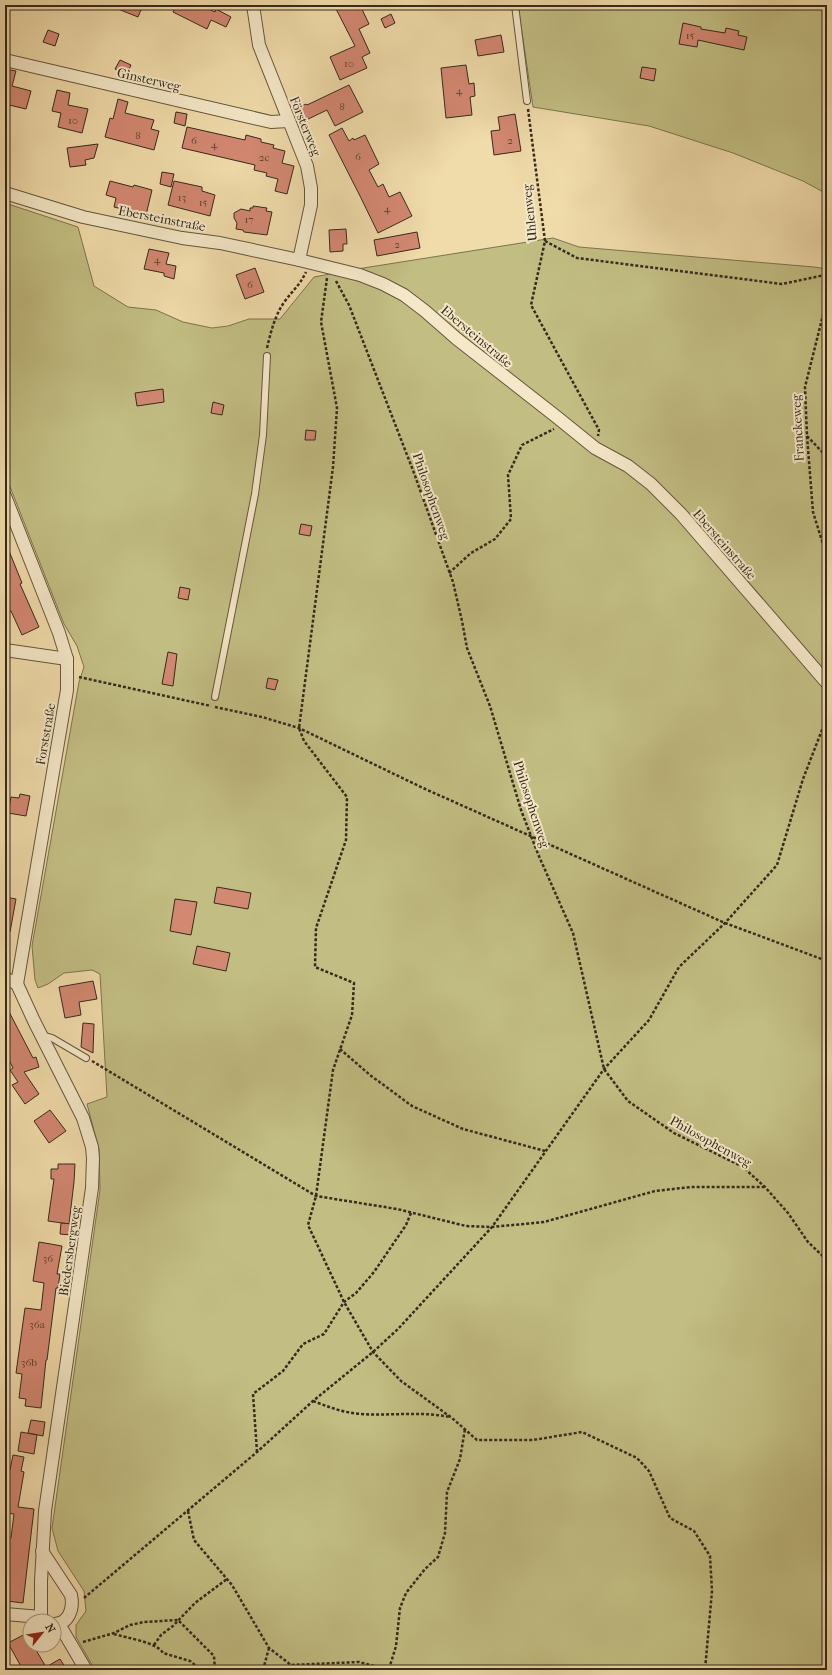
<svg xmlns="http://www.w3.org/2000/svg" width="832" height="1675" viewBox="0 0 832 1675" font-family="'IM FELL French Canon',serif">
	<rect width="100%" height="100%" fill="#f0dbaa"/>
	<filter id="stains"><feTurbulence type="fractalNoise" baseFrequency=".005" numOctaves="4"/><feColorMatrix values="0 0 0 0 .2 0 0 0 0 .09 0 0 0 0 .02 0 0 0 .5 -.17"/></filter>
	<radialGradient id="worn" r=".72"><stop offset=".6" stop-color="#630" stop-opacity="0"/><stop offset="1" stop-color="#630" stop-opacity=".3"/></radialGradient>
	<!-- green -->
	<g fill="#c2be83" stroke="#7c744f">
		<polygon points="518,5 827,5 827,194 803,181 733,153 649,126 533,107"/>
		<polygon points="5,203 78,227 94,286 128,307 156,310 183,322 212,328 228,326 249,319 280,319 314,277 357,269 553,238 579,247 814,267 827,269 827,1670 95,1670 76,1637 76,1625 86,1611 84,1591 58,1551 52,1528 100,1190 99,1149 87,1104 107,1097 100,974 92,970 64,973 48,984 38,988 35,980 32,946 79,682 84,667 77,646 64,624 5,474"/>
	</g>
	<!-- building -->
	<g fill="#d38872" stroke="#352a1b">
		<polygon points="108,5 143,5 138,17"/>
		<polygon points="176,5 200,5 215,12 216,9 231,17 226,27 211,20 207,29 173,12"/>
		<polygon points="334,5 360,5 369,24 359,29 370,53 362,57 367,68 340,80 330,57 355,46"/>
		<polygon points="391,14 395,23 385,28 381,19"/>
		<polygon points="683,23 701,27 701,29 725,33 726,28 739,31 738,35 747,37 744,50 698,40 697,47 679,44"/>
		<polygon points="48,30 59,34 55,46 43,42"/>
		<polygon points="501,35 504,52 478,56 475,40"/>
		<polygon points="120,60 131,65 127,74 115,69"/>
		<polygon points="466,65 469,84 474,83 475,96 470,97 472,115 446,118 441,68"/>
		<polygon points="642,67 656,69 654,81 640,78"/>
		<polygon points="5,69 16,71 12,86 31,91 26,109 5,104"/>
		<polygon points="349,85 363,112 335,126 327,110 302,122 296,109 306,104 307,105"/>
		<polygon points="57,90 70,93 68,105 88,109 82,133 58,127 61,113 52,111"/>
		<polygon points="118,99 128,102 125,113 154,120 151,129 159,131 154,150 105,137 110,118 113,119"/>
		<polygon points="176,112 187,114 185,126 174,123"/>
		<polygon points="515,114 521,151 494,155 491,131 500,130 498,117"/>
		<polygon points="187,127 245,140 246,135 261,139 261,142 274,145 273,148 285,151 282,163 294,166 287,194 275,191 278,179 266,176 267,173 254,170 255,165 182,148"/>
		<polygon points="342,128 349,141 353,138 354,140 365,135 379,164 369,170 378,187 383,184 389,197 400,192 412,216 378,233 360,196 329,135"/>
		<polygon points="98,144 94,158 85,160 86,165 70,167 67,148"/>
		<polygon points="162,172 174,174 171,187 160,184"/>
		<polygon points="110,181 133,187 134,185 152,190 146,215 114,207 116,198 106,195"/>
		<polygon points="174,181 202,187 202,191 215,195 210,216 168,205"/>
		<polygon points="253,206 267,208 266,211 272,212 267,235 244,232 243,230 236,229 237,223 234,218 234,213 241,209 250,211 250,208 253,208"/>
		<polygon points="346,229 347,244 343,244 343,251 330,252 329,230"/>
		<polygon points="417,232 420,248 377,256 374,240"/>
		<polygon points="149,249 169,253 166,264 176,266 174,279 164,276 164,273 144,269"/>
		<polygon points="255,268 264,292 245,299 236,275"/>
		<polygon points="163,389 164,402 137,406 135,393"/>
		<polygon points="213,402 224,405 222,415 211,413"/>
		<polygon points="306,430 316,431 315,440 305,440"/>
		<polygon points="301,524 312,526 310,536 299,534"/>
		<polygon points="5,541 22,583 20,584 39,627 22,635 11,611 5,614"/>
		<polygon points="180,587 190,589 188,600 178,598"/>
		<polygon points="168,652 177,654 173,686 162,684"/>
		<polygon points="268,678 278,680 275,690 266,688"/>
		<polygon points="20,794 30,796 26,816 8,813 11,797 19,798"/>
		<polygon points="217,887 251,893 248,909 214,903"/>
		<polygon points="5,897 16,899 10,932 5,931"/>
		<polygon points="175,899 197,902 191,935 170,931"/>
		<polygon points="197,946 230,953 226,971 193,964"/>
		<polygon points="93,981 97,999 79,1002 81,1015 65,1018 59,987"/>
		<polygon points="5,1004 33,1058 36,1057 39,1067 24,1072 39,1094 25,1104 12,1085 18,1082 10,1070 13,1068 5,1052"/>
		<polygon points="83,1023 94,1024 93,1053 81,1047"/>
		<polygon points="50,1110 66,1131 49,1143 34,1121"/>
		<polygon points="58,1164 75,1164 74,1182 69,1224 48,1221 54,1179 51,1179 51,1169 58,1169"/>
		<polygon points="61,1223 72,1224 71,1235 60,1234"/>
		<polygon points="39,1242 62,1246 57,1274 60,1274 58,1288 56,1288 47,1360 46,1360 41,1408 25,1406 26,1399 19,1398 22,1374 16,1373 25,1308 41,1310 44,1283 33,1281"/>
		<polygon points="31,1420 45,1422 43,1436 28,1433"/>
		<polygon points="21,1432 37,1435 34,1454 18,1451"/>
		<polygon points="13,1455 24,1457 21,1471 24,1472 18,1507 34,1509 23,1603 7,1601 9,1582 5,1582 5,1557 8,1538 11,1538 14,1514 5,1513 5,1479 6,1469 10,1470"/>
		<polygon points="27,1633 30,1639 30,1645 33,1645 46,1667 60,1659 67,1670 23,1670 8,1643"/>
	</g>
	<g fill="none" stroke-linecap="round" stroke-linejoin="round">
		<!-- lane casing -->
		<g stroke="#64563f" stroke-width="8">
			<g id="lane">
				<polyline points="515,5 527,101"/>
				<polyline points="215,697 255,494 263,435 267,356"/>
				<polyline points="42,1035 52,1038 86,1058"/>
			</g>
		</g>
		<!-- street casing -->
		<g stroke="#64563f" stroke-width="14">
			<g id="street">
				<polyline points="253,5 259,45 307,166 311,188 311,205 299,260"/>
				<polyline points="5,60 271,122 288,121"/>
				<polyline points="5,193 83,217 182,238 220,243 299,260 360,275 383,284 404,295 425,311 457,339 558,418 595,448 628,466 651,484 681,514 827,683"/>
				<polyline points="5,496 59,633 67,659 67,690 17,984"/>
				<polyline points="5,650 67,659"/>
				<polyline points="5,978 17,984 34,1021 83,1118 92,1147 93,1158 92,1188 45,1511 41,1581 41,1617 45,1621"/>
				<path d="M42 1551 71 1595C74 1608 69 1624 54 1624"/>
				<polyline points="5,1614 41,1617"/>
				<polyline points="59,1624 86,1670"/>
			</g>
		</g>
		<!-- path -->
		<g stroke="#352a1b" stroke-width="2.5" stroke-dasharray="3 2" stroke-linecap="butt">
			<polyline points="528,109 545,241 531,305 599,430 598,436"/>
			<polyline points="545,241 577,258 782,284 825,275 827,276"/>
			<polyline points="327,278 321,322 337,408 333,467 299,728 304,741 347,797 346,840 316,928 315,967 354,983 352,1015 333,1070 316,1196 308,1225 344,1302 373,1352 401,1381 452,1418 477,1440 533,1440 582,1432 637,1458 649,1471 670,1518 694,1531 710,1556 712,1591 705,1670"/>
			<polyline points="336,281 349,305 414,473 453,582 462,621 467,648 490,706 521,810 538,854 573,933 604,1069 628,1101 674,1133 743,1167 765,1187 788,1213 808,1242 827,1260"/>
			<polyline points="827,299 805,387 807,436 813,512 827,557"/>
			<path d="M267 348C271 331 275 315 285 301 293 290 300 285 306 272"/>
			<polyline points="807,436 827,457"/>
			<polyline points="449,573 471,553 495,539 511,519 508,475 522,445 554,429"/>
			<polyline points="79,677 211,706"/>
			<polyline points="215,707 262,717 299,728 423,788 725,923 827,961"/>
			<polyline points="340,1049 370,1075 412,1106 463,1129 545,1151"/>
			<polyline points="92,1061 316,1196 397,1209 466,1226 492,1227 544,1222 655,1191 691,1187 764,1187"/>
			<path d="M313 1401C329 1407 344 1413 361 1414 391 1416 420 1411 450 1417"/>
			<polyline points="257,1452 253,1394 283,1371 303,1344 324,1334 344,1302 356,1293 374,1272 406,1225 411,1213"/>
			<polyline points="188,1511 194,1540 232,1585 269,1648 291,1665 359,1662 389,1670"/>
			<polyline points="84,1598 257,1452 313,1401 373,1352 398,1329 492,1227 604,1069 649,1020 679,967 725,923 777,865 803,779 827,717"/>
			<path d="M114 1634C126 1638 157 1642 163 1653L190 1661 201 1670"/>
			<polyline points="83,1642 114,1633 130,1625 144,1622 178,1620 214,1656 215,1670"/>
			<polyline points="154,1645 161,1635 173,1626 195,1603 227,1579"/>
			<polyline points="389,1669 396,1646 400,1608 406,1593 425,1569 438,1557 445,1533 447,1492 460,1459 465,1429"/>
			<polyline points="263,1670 269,1648"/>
		</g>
		<!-- lane -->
		<use href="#lane" stroke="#f5e8c8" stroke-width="6"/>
		<!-- street -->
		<use href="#street" stroke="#f5e8c8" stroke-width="12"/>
	</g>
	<g text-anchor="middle" stroke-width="4" stroke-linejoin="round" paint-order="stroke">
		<!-- number labels -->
		<g font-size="11" fill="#5c4231">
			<text x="690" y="39">15</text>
			<text x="349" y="67">10</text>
			<text x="459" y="94">4</text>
			<text x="342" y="110">8</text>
			<text x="73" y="124">10</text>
			<text x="138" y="139">8</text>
			<text x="194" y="144">6</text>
			<text x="510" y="144">2</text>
			<text x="214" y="148">4</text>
			<text x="358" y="160">6</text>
			<text x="264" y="161">2c</text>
			<text x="182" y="201">13</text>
			<text x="203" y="206">15</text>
			<text x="387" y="212">4</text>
			<text x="249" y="223">17</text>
			<text x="397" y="248">2</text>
			<text x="157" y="263">4</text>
			<text x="250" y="288">6</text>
			<text x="48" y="1262">36</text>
			<text x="37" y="1328">36a</text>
			<text x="29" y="1366">36b</text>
		</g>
		<!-- street labels -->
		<g font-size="13" fill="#352a1b" stroke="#f5e8c8">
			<text transform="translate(149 79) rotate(13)" y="5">Ginsterweg</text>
			<text transform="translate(306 126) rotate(68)" y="5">Försterweg</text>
			<text transform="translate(529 213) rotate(-96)" y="5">Uhlenweg</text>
			<text transform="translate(162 218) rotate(11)" y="5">Ebersteinstraße</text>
			<text transform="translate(477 336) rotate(40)" y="5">Ebersteinstraße</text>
			<text transform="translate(797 428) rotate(-93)" y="5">Franckeweg</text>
			<text transform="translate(432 496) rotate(71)" y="5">Philosophenweg</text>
			<text transform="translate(725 544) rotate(49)" y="5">Ebersteinstraße</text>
			<text transform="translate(45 734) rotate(-80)" y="5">Forststraße</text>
			<text transform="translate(532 804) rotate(72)" y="5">Philosophenweg</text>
			<text transform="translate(711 1141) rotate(29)" y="5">Philosophenweg</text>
			<text transform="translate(69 1251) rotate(-82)" y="5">Biedersbergweg</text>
		</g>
	</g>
	<!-- margin -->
	<rect width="832" height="1675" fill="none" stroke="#f0dbaa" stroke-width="20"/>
	<rect x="6" y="6" width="820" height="1663" fill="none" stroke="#352a1b" stroke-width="2"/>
	<rect x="10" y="10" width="812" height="1655" fill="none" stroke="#352a1b"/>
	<!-- north arrow -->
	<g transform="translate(42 1633) rotate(60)"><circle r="19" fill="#f5e8c8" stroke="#a89c83"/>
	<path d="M0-3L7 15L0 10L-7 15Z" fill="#8f2418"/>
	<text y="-6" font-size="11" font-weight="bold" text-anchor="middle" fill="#352a1b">N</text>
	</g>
	<rect width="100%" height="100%" filter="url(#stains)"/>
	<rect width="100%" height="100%" fill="url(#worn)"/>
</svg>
